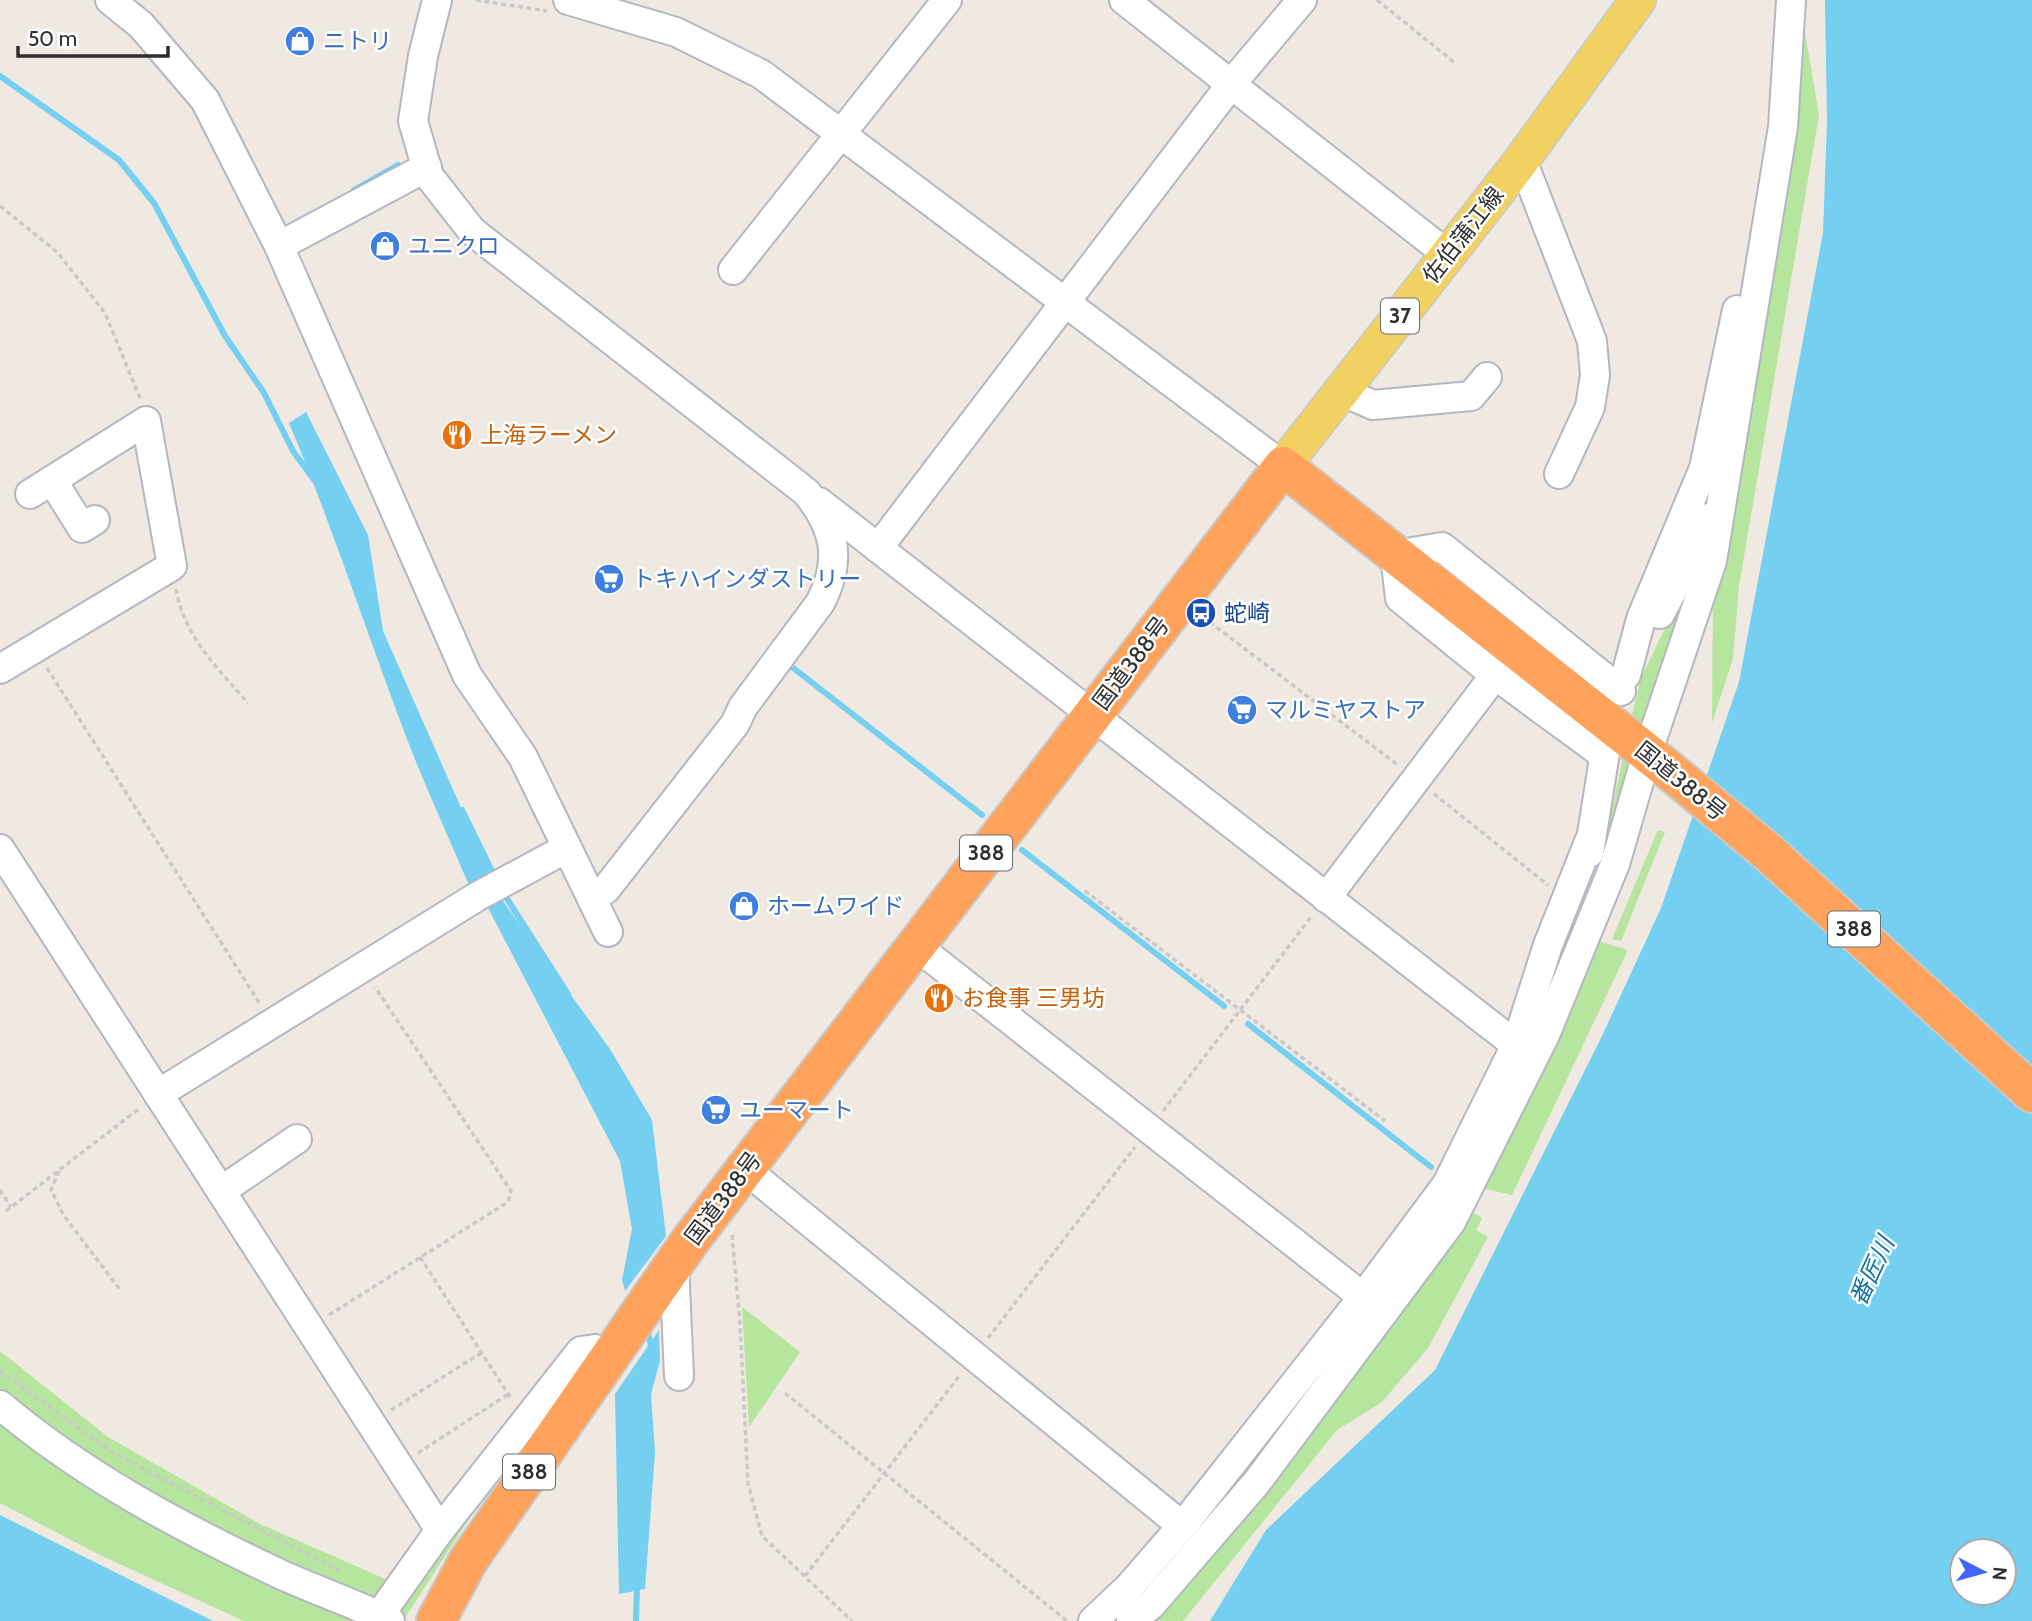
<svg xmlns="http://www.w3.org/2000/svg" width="2032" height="1621" viewBox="0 0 2032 1621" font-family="Cabin,'Noto Sans JP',sans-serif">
	<rect width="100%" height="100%" fill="#efe9e1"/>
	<!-- green -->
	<g fill="#b6e59e">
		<polygon points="1802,15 1819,115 1739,586 1733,659 1712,723 1713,580"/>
		<polygon points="1707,541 1654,715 1641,723 1632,714 1641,678"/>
		<polygon points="1623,758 1636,767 1589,914"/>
		<polygon points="1658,830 1665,832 1621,941 1612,939"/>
		<polygon points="1595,940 1628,950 1512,1195 1481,1188"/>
		<polygon points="1467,1208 1482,1218 1476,1230 1488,1237 1428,1348 1382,1402 1337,1430 1183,1621 1143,1621"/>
		<polygon points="742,1307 800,1352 749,1427"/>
		<polygon points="0,1351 108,1437 260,1524 408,1589 487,1491 403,1621 244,1621 100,1555 0,1503"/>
	</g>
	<!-- water -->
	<g fill="#75cff0" fill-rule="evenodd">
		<path d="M1825 0H2032V1621H1210L1266 1530 1435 1370 1602 1036 1661 908 1739 682 1823 233 1827 121ZM1962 1551H2004V1593H1962Z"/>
		<path d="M306 412 368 535 383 631 489 871 490 880 478 888 468 883C447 833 424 784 405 734 366 631 332 525 289 423Z"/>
		<polygon points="500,897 610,1049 652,1120 666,1236 625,1291 622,1280 632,1229 620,1161 487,906"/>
		<polygon points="659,1330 660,1361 651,1394 655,1452 645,1589 619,1594 615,1394"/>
		<polygon points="0,1515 213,1621 0,1621"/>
	</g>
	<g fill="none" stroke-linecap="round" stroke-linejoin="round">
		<!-- stream -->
		<g stroke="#75cff0" stroke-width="6">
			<polyline points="0,76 119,160 154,203 225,336 264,393 293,451 315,481"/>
			<polyline points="354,190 398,165"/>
			<polyline points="792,667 982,815"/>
			<polyline points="462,810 496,879"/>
			<polyline points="1022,850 1224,1006"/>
			<polyline points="502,891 568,994"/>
			<polyline points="1248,1024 1431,1167"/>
			<polyline points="647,1327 652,1351"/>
			<polyline points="636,1621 637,1586"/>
		</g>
		<!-- minor casing -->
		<g stroke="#b4b7c1" stroke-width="32">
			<g id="minor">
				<polyline points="110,0 141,25 205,100 279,246 467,675 523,757 608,932"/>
				<path d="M437 0 423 56 413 121 429 176 472 231 806 492C836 528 842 561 820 603L743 707 735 724 606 889 592 899"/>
				<polyline points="568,0 676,32 761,74 1283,466"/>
				<polyline points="1124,0 1448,255"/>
				<polyline points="1522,160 1592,341 1595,375 1590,407 1559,474"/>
				<polyline points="279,246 427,167"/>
				<polyline points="733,270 947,0"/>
				<polyline points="1341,391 1373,405 1471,396 1487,377"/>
				<polyline points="52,480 82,528 95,520"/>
				<polyline points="819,502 1516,1045"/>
				<polyline points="878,548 1232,83 1302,0"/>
				<polyline points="1660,614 1711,517"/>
				<polyline points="0,669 172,566 146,421 30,494"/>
				<polyline points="1626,675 1641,619 1704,468 1737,310"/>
				<polyline points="1604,755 1495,675 1400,598 1395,555 1442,547 1621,691"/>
				<polyline points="0,849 440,1530"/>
				<polyline points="1589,853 1606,746"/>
				<polyline points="1326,898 1495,675"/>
				<polyline points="915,945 1363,1297"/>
				<polyline points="158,1094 478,896 567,848"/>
				<polyline points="745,1169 1181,1525"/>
				<polyline points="221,1191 297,1139"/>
				<polyline points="674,1263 679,1376"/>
				<path d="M0 1405C84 1476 184 1529 282 1575 318 1591 355 1604 390 1621"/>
				<polyline points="379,1616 440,1530 581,1351 595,1349 611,1353"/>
				<polyline points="1093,1621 1130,1586 1188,1519 1363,1297 1447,1184 1516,1045 1548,945 1591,837"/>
				<polyline points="1131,1621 1151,1605 1257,1482 1451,1222 1545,1035 1615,864 1647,754 1712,561 1783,127 1791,0"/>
			</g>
		</g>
		<!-- major casing -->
		<g stroke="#c9c9c9" stroke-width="38">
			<polyline id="major" points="1283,466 1518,165 1638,0"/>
		</g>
		<!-- highway casing -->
		<g stroke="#c9c9c9" stroke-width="42">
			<polyline id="highway" points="436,1621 468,1561 690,1241 1283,466 1670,771 1770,854 2032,1093"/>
		</g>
		<!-- path -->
		<g stroke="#c9c9c9" stroke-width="3.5" stroke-dasharray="5 3.5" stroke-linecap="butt">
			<polyline points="476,0 547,11"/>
			<polyline points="1377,0 1455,63"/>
			<polyline points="0,206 57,252 105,313 140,398"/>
			<path d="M176 589C184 636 218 669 248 703"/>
			<polyline points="1203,617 1398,765"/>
			<polyline points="47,668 260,1004"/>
			<polyline points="1434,794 1548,885"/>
			<polyline points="1085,891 1385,1121"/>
			<polyline points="1163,1111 1311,917"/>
			<polyline points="59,1171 51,1190 64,1216 121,1291"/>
			<polyline points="0,1190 11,1207"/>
			<polyline points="6,1211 140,1108"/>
			<polyline points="732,1235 740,1323 748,1483 762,1536 852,1621"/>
			<polyline points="420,1257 512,1400"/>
			<polyline points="329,1315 508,1202 511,1191 375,987"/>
			<polyline points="988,1338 1135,1147"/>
			<polyline points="0,1371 113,1453 340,1571"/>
			<polyline points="785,1393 1067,1621"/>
			<polyline points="391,1410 481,1353"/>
			<polyline points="418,1453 507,1395"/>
			<polyline points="805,1576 960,1375"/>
		</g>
		<!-- minor -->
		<use href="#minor" stroke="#fff" stroke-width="28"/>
		<!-- major -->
		<use href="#major" stroke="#f2d163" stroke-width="35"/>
		<!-- highway -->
		<use href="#highway" stroke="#ffa35c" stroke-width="38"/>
	</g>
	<!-- icons -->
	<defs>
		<g id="shop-disc" transform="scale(1.575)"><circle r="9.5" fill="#3f7fe0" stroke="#fff"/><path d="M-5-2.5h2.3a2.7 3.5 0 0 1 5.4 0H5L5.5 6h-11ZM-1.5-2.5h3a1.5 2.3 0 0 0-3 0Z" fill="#fff"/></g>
		<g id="restaurant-disc" transform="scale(1.575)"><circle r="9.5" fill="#e8710a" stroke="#fff"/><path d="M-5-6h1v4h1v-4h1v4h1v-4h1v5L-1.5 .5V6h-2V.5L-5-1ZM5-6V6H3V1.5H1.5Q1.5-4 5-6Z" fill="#fff"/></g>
		<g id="supermarket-disc" transform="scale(1.575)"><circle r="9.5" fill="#3f7fe0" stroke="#fff"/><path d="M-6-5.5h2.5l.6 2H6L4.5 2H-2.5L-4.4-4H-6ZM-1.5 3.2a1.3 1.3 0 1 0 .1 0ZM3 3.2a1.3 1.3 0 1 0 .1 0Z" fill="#fff"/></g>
		<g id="bus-disc" transform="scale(1.575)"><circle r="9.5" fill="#1a4fb4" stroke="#fff"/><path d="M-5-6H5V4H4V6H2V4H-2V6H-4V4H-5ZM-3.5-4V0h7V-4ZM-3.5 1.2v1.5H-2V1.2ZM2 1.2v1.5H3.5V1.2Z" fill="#fff"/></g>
	</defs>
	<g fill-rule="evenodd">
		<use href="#shop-disc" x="300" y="41"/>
		<use href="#shop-disc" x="385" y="246"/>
		<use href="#restaurant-disc" x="457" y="435"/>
		<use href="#supermarket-disc" x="609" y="579"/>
		<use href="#bus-disc" x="1201" y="613"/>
		<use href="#supermarket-disc" x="1242" y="710"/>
		<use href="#shop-disc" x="744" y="906"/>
		<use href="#restaurant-disc" x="939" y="998"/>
		<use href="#supermarket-disc" x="716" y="1110"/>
	</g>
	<g text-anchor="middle" stroke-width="5" stroke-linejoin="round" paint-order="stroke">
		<!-- shield labels -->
		<g fill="#fff" stroke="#6d6d6d" stroke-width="2">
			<rect x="1381" y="298.5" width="38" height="35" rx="5"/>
			<rect x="960" y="835.5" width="52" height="35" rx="5"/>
			<rect x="1828" y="911.5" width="52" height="35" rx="5"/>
			<rect x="503" y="1454.5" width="52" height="35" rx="5"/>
		</g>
		<g font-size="21" font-weight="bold" fill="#2e2e2e">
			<text x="1400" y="323">37</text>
			<text x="986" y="860">388</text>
			<text x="1854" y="936">388</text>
			<text x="529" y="1479">388</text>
		</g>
		<!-- shop labels -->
		<g font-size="23" fill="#366cbe" stroke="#fff" text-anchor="start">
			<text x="323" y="49">ニトリ</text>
			<text x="408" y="254">ユニクロ</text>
			<text x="632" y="587">トキハインダストリー</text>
			<text x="1265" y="718">マルミヤストア</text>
			<text x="767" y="914">ホームワイド</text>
			<text x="739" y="1118">ユーマート</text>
		</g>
		<!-- street labels -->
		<g font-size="23" fill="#2e2e2e" stroke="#fff">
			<text transform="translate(1463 235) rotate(-52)" y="8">佐伯蒲江線</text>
			<text transform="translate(1131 663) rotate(-53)" y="8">国道388号</text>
			<text transform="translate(1681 781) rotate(39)" y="8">国道388号</text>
			<text transform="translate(723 1198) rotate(-53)" y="8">国道388号</text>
		</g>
		<!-- food labels -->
		<g font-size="23" fill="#c56008" stroke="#fff" text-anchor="start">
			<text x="480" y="443">上海ラーメン</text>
			<text x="962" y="1006">お食事 三男坊</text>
		</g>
		<!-- transit labels -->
		<g font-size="23" fill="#164399" stroke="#fff" text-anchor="start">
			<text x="1224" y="621">蛇崎</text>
		</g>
		<!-- water labels -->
		<g font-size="24" font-style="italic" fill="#0d6fa3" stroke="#fff">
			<text transform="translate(1872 1271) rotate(-65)" y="8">番匠川</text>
		</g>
	</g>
	<!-- north arrow -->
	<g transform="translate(1983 1572) rotate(96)"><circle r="33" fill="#ffffff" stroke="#ababab" stroke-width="2"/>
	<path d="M0-5L12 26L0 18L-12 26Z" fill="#4264fb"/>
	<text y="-10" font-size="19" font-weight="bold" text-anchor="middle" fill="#2e2e2e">N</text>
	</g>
	<!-- scale -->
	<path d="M18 46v10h150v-10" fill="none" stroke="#2e2e2e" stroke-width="3.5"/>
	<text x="28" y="46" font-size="21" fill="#2e2e2e" stroke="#ffffff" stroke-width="5" paint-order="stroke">50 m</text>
</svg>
